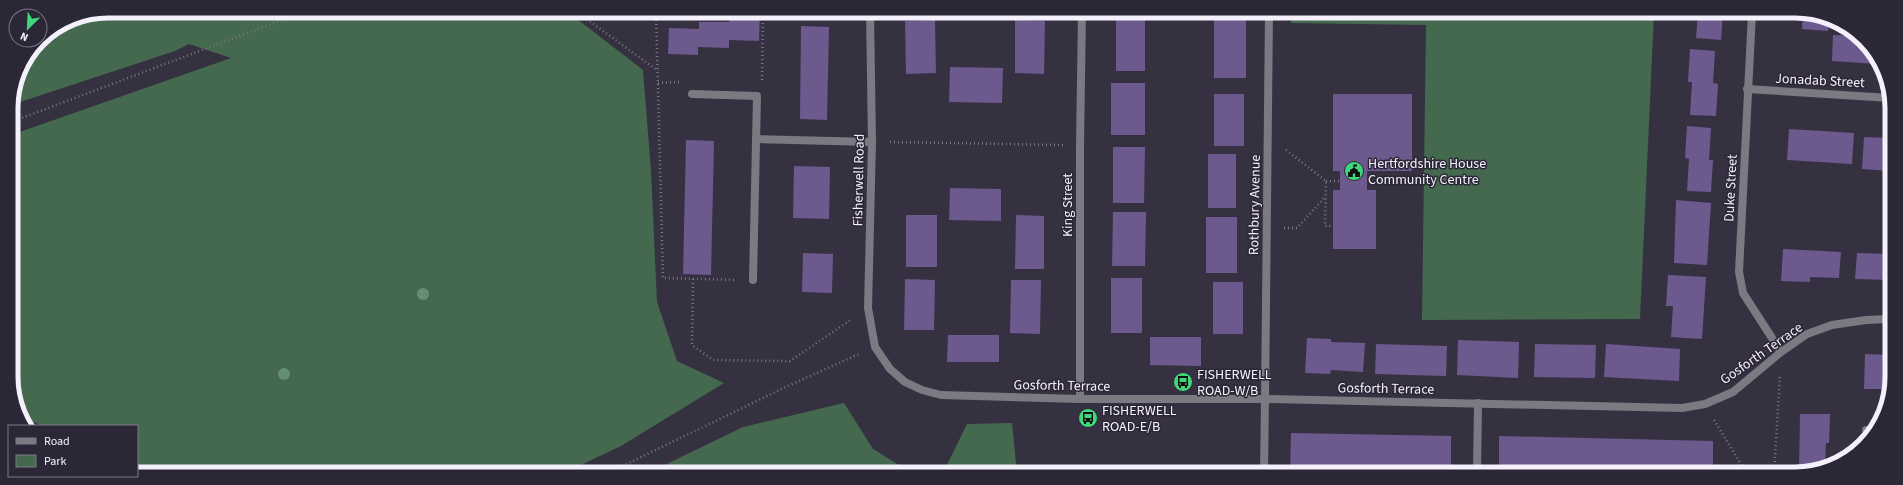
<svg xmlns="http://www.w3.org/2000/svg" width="1903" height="485" viewBox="0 0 1903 485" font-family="'Source Sans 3',sans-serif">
	<rect width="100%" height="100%" fill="#363141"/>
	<!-- green -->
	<g fill="#44694e">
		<polygon points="108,11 568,12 643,70 651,171 657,302 677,361 724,383 621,446 564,473 137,472 137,426 43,426 24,418 13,396 11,135 231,58 189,44 175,51 11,105 18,71 40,39 71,18"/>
		<polygon points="1292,12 1654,13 1640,319 1422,320 1426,25 1291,23"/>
		<polygon points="844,403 873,449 912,473 648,473 743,427"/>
		<polygon points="1012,423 1017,473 943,473 967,424"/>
	</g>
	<!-- building -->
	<g fill="#6c598d">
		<polygon points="729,12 760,13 759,41 729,40 729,48 698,47 698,55 668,54 669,28 699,29 699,22 729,22"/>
		<rect x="1214" y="12" width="32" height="66"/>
		<polygon points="1698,13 1723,13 1721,40 1696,38"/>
		<polygon points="1803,13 1814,13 1829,21 1828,31 1802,29"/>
		<rect x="1116" y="17" width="29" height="54"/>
		<polygon points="935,20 936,73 906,74 905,21"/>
		<polygon points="1015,20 1045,21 1044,74 1015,73"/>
		<polygon points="801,26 829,27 827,120 800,119"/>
		<polygon points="1833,35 1858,36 1864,40 1877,64 1832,61"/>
		<polygon points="1690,49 1715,51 1713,83 1718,84 1716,116 1690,115 1692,82 1688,82"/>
		<polygon points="950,67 1003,68 1002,103 949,102"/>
		<rect x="1111" y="83" width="34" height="52"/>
		<rect x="1214" y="94" width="30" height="52"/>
		<polygon points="1333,94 1412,94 1412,171 1367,171 1367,190 1376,190 1376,249 1333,249 1333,190 1340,190 1340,171 1333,171"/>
		<polygon points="1687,126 1711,128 1709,160 1713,160 1711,192 1687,191 1689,159 1685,158"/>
		<polygon points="1789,129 1854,133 1852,164 1787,160"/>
		<polygon points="1864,137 1890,138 1890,171 1862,169"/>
		<polygon points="686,140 714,141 711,275 683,274"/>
		<polygon points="1113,147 1145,147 1144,203 1113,203"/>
		<rect x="1208" y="154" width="28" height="54"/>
		<polygon points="794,166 830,167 829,219 793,218"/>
		<polygon points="950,188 1001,189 1001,221 949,220"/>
		<polygon points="1676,200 1711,203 1707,265 1674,263"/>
		<polygon points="1113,212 1146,212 1145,266 1112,266"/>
		<rect x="906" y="215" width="31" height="52"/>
		<polygon points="1016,215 1044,216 1044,269 1015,269"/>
		<rect x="1206" y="217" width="31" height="56"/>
		<polygon points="1783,249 1841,252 1839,278 1810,277 1810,282 1781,281"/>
		<polygon points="803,253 833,254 832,293 802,292"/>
		<polygon points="1857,253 1890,254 1890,280 1855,279"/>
		<polygon points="1668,275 1706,277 1702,339 1671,337 1673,306 1666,306"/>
		<rect x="1111" y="278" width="31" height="55"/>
		<polygon points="905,279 935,280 934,330 904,330"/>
		<polygon points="1011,280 1041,280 1040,334 1010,333"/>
		<rect x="1213" y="282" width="30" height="52"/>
		<polygon points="948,335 999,335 999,362 947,362"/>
		<polygon points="1150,337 1201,337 1201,366 1150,365"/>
		<polygon points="1307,338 1331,339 1331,342 1365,343 1363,372 1331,370 1330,374 1305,373"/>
		<polygon points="1458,340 1519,342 1518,378 1457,375"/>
		<polygon points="1376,344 1447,346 1446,376 1375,374"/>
		<polygon points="1535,344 1596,345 1595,378 1534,377"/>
		<polygon points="1606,344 1680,349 1679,381 1604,377"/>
		<polygon points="1865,354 1890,355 1890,389 1864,389"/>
		<polygon points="1800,414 1830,414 1829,443 1826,443 1825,468 1809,472 1799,472"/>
		<polygon points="1291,433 1451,436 1451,473 1290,473"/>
		<polygon points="1499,436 1713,441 1713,474 1499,474"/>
	</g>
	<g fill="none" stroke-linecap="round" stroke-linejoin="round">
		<!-- path -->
		<g stroke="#7a7684" stroke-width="2.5" stroke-dasharray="1 3" stroke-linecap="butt">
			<polyline points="278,11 282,20"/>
			<polyline points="577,12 658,71"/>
			<polyline points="656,12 663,278 736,280"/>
			<polyline points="762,80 763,12"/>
			<polyline points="658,83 680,82"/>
			<polyline points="11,122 282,20 309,11"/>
			<polyline points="890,142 1063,145"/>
			<polyline points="1286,150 1326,181 1325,226 1333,226"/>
			<polyline points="1326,181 1340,181"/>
			<polyline points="1284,228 1297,228 1325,197"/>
			<polyline points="693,279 692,345 713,360 790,361 852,319"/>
			<polyline points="1714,420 1747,474"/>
			<polyline points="608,473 790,385 859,354"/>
			<polyline points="1774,474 1780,376"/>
		</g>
		<!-- service -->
		<g stroke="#7b7981" stroke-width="8">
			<polyline points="1264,473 1265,399"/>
			<polyline points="1477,473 1478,403"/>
		</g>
		<!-- minor -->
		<g stroke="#7b7981" stroke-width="8">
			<polyline points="870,12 872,142 868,308 875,347 890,369 905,382 922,390 941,395 1080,399 1265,399 1682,408 1705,404 1733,392 1781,352 1807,334 1832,325 1866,320 1890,319"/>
			<polyline points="1752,13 1739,272 1743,293 1781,352"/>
			<polyline points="1747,89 1890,98"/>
			<polyline points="692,94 757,96 753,280"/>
			<polyline points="756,139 872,142"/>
			<polyline points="1080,399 1080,146 1082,12"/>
			<polyline points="1265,399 1269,12"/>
			<polyline points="1866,430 1875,430"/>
		</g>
	</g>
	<!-- trees -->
	<g fill="#648e76">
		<circle cx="423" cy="294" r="6"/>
		<circle cx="284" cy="374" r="6"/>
	</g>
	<!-- icons -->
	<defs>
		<g id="civic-disc" transform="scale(1)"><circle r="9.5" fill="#40d77c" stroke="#2c2737"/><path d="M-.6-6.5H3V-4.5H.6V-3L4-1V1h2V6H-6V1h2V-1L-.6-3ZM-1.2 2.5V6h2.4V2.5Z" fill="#111"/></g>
		<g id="bus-disc" transform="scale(1)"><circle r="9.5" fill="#40d77c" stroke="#2c2737"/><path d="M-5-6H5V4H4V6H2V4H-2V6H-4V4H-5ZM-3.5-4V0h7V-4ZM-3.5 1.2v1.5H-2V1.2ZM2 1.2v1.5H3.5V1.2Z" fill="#111"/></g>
	</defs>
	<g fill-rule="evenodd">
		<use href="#civic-disc" x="1354" y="171"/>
		<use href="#bus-disc" x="1183" y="382"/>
		<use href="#bus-disc" x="1088" y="418"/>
	</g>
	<g text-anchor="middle" stroke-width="3" stroke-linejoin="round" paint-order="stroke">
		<!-- street labels -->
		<g font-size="14" fill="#f4f1fc" stroke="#2c2737">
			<text transform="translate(1820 80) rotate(3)" y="5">Jonadab Street</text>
			<text transform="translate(858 180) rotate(-89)" y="5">Fisherwell Road</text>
			<text transform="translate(1730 188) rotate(-87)" y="5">Duke Street</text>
			<text transform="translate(1067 205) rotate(-90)" y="5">King Street</text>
			<text transform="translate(1254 205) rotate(-89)" y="5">Rothbury Avenue</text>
			<text transform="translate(1761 353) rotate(-35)" y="5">Gosforth Terrace</text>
			<text transform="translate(1062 385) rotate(1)" y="5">Gosforth Terrace</text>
			<text transform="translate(1386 388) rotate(1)" y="5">Gosforth Terrace</text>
		</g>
		<!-- poi labels -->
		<g font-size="14" fill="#f4f1fc" stroke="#2c2737" text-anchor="start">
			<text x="1368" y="168">Hertfordshire House<tspan x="1368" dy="16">Community Centre</tspan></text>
			<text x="1197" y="379">FISHERWELL<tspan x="1197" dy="16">ROAD-W/B</tspan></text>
			<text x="1102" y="415">FISHERWELL<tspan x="1102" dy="16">ROAD-E/B</tspan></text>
		</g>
	</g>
	<!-- crop -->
	<path d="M0 0H1903V485H0ZM108 18H1795A90 90 0 0 1 1885 108V377A90 90 0 0 1 1795 467H108A90 90 0 0 1 18 377V108A90 90 0 0 1 108 18Z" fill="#2c2737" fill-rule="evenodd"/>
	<path fill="none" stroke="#f4f1fc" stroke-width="5" d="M108 18H1795A90 90 0 0 1 1885 108V377A90 90 0 0 1 1795 467H108A90 90 0 0 1 18 377V108A90 90 0 0 1 108 18Z"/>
	<!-- legend -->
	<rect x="8" y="425" width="130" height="52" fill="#2c2737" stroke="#7c7886"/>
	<rect x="16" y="438" width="20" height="6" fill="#7b7981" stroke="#7c7886"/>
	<text x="44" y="445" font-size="12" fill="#f4f1fc">Road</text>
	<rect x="16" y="455" width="20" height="12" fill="#44694e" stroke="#7c7886"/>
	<text x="44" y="465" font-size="12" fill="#f4f1fc">Park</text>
	<!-- north arrow -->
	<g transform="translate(28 28) rotate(204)"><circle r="19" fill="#2c2737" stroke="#7c7886"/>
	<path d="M0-3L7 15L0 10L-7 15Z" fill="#40d77c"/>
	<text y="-6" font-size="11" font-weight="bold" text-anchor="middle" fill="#f4f1fc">N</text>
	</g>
</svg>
